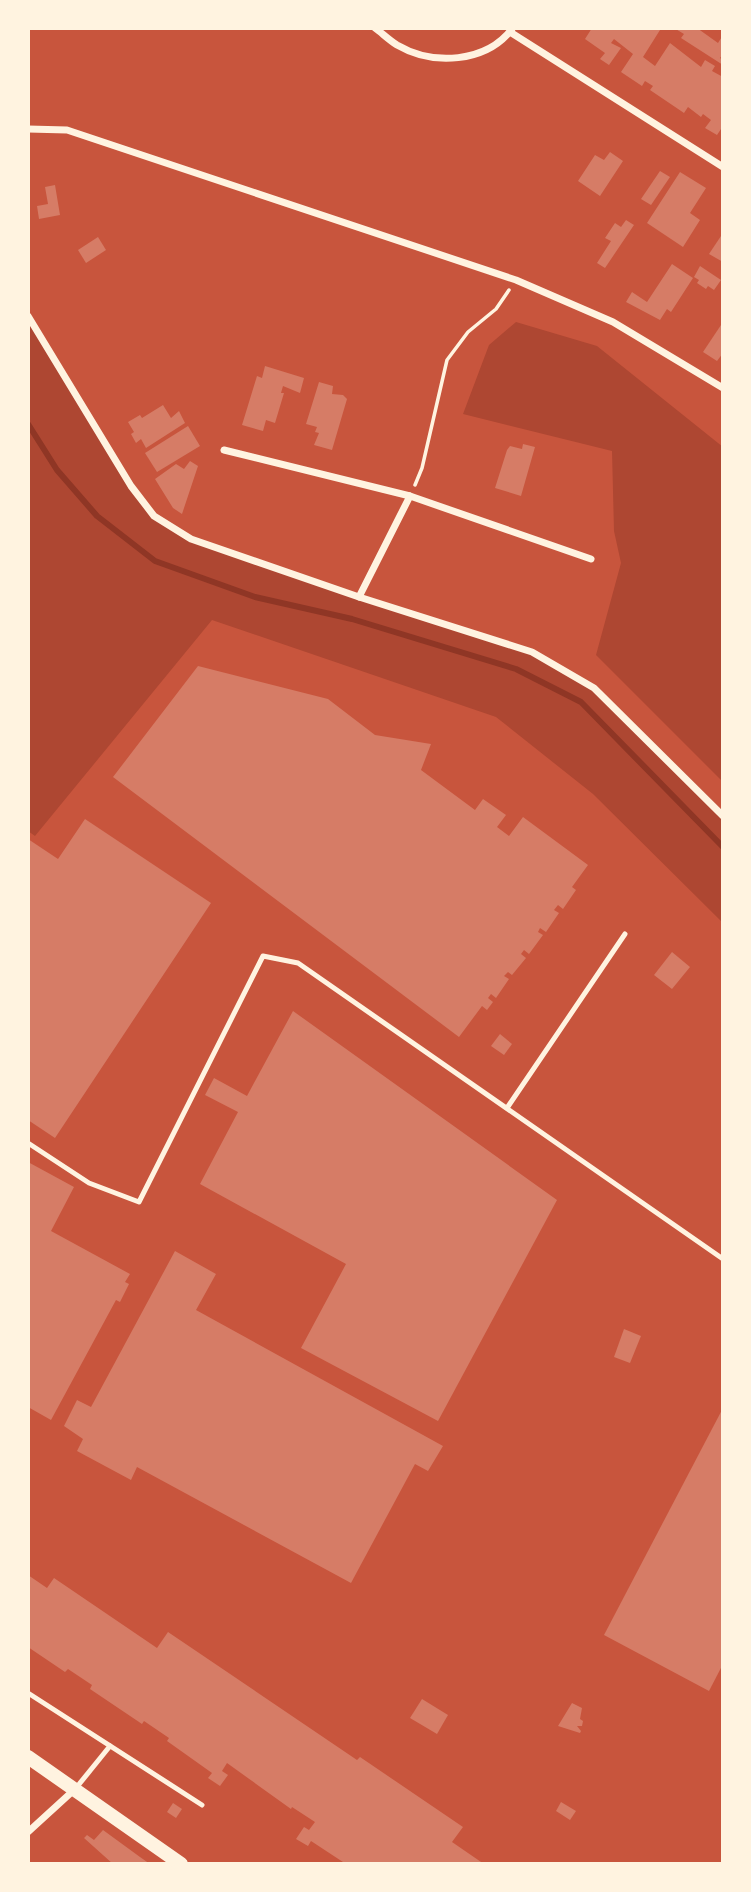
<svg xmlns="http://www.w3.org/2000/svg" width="751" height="1892" viewBox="0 0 751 1892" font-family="Inter,sans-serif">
	<rect width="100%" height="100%" fill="#c8553d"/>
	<!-- green -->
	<g fill="#ae4732">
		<polygon points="28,316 154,516 191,539 532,652 594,688 723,816 723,923 593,794 496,717 212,620 35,836 28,831"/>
		<polygon points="516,322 597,346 723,447 723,782 596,655 621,563 614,531 612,451 463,414 489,345"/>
	</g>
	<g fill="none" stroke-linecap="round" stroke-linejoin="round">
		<!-- stream -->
		<polyline stroke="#8f3625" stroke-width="6" points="28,424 57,470 97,516 155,561 255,597 352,619 516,669 581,702 723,847"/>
	</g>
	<!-- building -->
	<g fill="#d67c66">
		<polygon points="592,28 617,28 620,30 621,28 657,28 660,30 643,57 655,66 670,43 701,67 705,60 715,66 712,71 723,77 723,126 717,135 705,128 711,120 703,114 701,117 688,107 684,113 650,90 653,86 645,81 642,86 621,72 633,54 614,39 611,43 621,48 609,65 600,59 605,53 585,39"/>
		<polygon points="674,28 697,28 718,43 723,35 723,54 720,58 723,60 723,65 681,38 684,34"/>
		<polygon points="610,152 623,161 600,196 578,181 595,155 604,160"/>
		<polygon points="660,171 670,177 651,205 641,199"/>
		<polygon points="680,172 706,188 690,213 700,220 683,247 647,223"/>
		<polygon points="55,185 60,215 39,219 37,206 48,204 45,187"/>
		<polygon points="626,220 634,225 605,268 597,263 611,241 605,238 615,223 621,227"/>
		<polygon points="723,233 723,262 709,254"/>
		<polygon points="98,237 106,250 86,263 78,250"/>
		<polygon points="672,264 693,278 671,312 667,309 660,320 626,302 632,292 647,302"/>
		<polygon points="700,266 721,280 714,290 708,286 706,289 697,283 699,280 694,277"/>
		<polygon points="723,322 723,353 717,361 703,352"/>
		<polygon points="265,366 304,378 300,393 283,386 281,393 284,393 275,423 266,420 263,431 242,425 257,376 262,378"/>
		<polygon points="319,382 333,386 332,394 343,395 347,399 332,450 314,445 319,433 315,432 317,427 306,424"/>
		<polygon points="163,405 171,418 179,411 185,423 146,448 141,439 136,443 131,434 134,432 128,422 140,415 142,418"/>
		<polygon points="188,426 200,446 157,472 145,453"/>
		<polygon points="523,444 535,447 521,496 495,488 507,450 510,446 522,449"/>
		<polygon points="190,461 198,466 182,514 173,508 155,479 176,464 184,469"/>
		<polygon points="198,666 328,699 375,735 431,744 421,770 475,810 483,799 506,815 497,827 509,836 523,817 588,865 572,887 576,890 563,909 558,905 554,910 559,913 546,932 540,928 538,932 543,935 529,954 524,950 521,954 526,958 512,975 508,972 504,976 509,979 496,998 491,994 488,998 493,1002 487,1010 482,1006 459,1037 113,777"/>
		<polygon points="85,819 211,903 55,1138 28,1120 28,839 58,859"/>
		<polygon points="672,952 690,967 672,989 654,975"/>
		<polygon points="293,1011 557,1200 438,1421 301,1348 346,1264 200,1184 238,1112 205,1095 214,1078 247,1096"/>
		<polygon points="500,1034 512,1044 504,1055 491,1046"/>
		<polygon points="28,1162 74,1187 51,1231 130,1274 125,1282 129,1284 120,1302 116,1300 51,1420 28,1407"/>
		<polygon points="175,1251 216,1274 196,1310 443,1446 428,1471 415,1464 351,1583 137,1467 131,1480 77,1451 83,1439 64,1426 77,1400 91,1407"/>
		<polygon points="624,1329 641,1336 630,1363 614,1357"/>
		<polygon points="723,1408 723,1664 709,1691 604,1635"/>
		<polygon points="28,1575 47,1588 54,1578 157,1648 168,1632 357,1760 360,1757 463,1827 452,1842 484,1864 346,1864 311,1841 308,1846 296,1839 304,1827 309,1830 315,1822 292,1807 291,1809 227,1763 222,1771 228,1775 220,1786 208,1778 212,1773 167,1741 169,1738 144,1721 142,1724 90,1689 92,1685 68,1669 65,1672 28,1647"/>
		<polygon points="422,1699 448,1715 437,1734 410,1718"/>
		<polygon points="572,1703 582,1708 580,1719 583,1721 582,1726 577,1726 581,1731 580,1733 558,1726"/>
		<polygon points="561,1802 576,1811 570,1820 556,1811"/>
		<polygon points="173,1803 182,1809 176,1818 167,1812"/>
		<polygon points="103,1830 140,1857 150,1864 113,1864 84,1838 87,1835 94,1840"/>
	</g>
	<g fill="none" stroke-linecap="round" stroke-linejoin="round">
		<!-- path -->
		<polyline stroke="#fff3e0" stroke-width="3.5" points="415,485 422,468 447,360 468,332 496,309 509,290"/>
		<!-- service -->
		<g stroke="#fff3e0" stroke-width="5">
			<polyline points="507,1108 625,934"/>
			<polyline points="28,1143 89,1183 139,1202 263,956 298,963 723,1259"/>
			<polyline points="28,1693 202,1805"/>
			<polyline points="76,1788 110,1746"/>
		</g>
		<!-- minor -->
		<g stroke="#fff3e0" stroke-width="7">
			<path d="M375 28C382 33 389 40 397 45 433 66 486 63 512 29"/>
			<polyline points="510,32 723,167"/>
			<polyline points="28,129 67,130 516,280 613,322 723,388"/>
			<polyline points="28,316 131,486 154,516 191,539 359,597 532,652 594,688 723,816"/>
			<polyline points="224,450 410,496 591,559"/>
			<polyline points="359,597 410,496"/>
			<polyline points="28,1832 74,1790"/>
		</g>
		<!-- secondary -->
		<polyline stroke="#fff3e0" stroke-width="14" points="28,1757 181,1864"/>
	</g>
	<!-- border -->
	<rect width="751" height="1892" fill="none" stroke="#fff3e0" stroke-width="60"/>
</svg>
